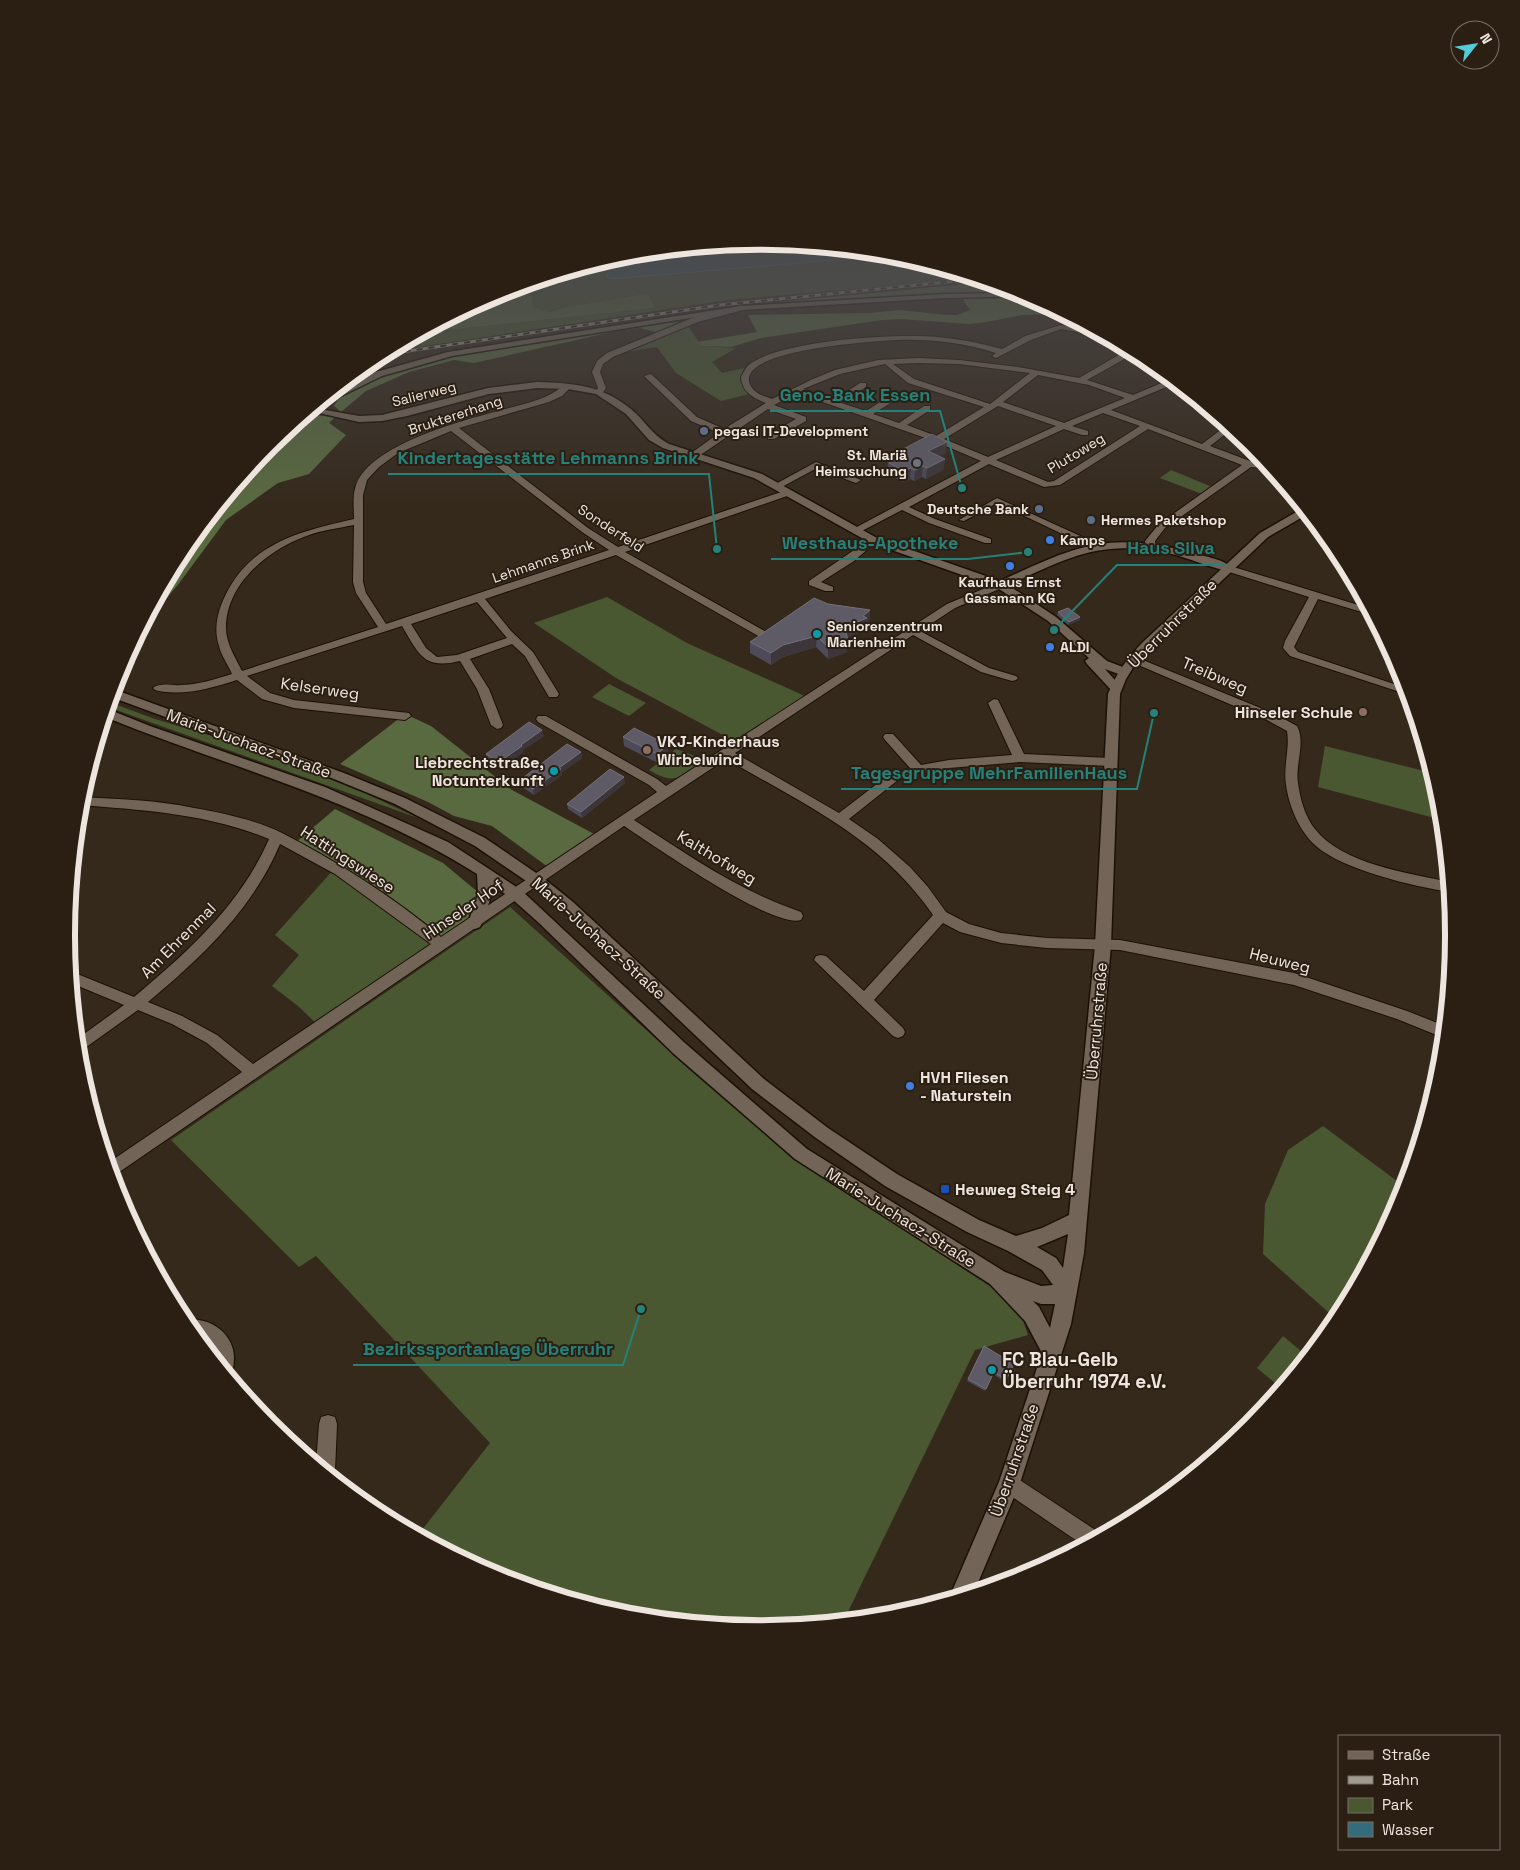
<svg xmlns="http://www.w3.org/2000/svg" width="1520" height="1870" viewBox="0 0 1520 1870" font-family="'Space Grotesk',sans-serif">
	<rect width="100%" height="100%" fill="#35291c"/>
	<!-- green -->
	<g fill="#495831">
		<polygon points="741,243 779,243 896,255 968,277 926,283 728,300 386,352 421,333 655,308 648,293 565,307 549,312 533,307 532,296 510,289 625,255"/>
		<polygon points="687,325 702,346 736,348 712,362 722,373 744,368 740,380 749,394 721,401 676,373 657,347 624,352 677,331"/>
		<polygon points="1171,470 1212,487 1202,494 1160,478"/>
		<polygon points="607,597 687,643 807,697 736,742 616,678 534,623"/>
		<polygon points="609,684 646,703 629,716 592,697"/>
		<polygon points="109,702 155,719 216,737 304,769 363,792 418,818 108,707"/>
		<polygon points="1325,746 1432,773 1440,800 1442,820 1318,787"/>
		<path d="M676 749 706 760C683 775 676 787 649 770Z"/>
		<polygon points="335,868 438,943 319,1026 298,1006 272,986 299,955 275,935"/>
		<polygon points="510,907 696,1075 797,1161 999,1292 1020,1312 1028,1335 975,1350 844,1620 760,1629 624,1615 494,1576 418,1535 490,1443 316,1256 299,1267 171,1140"/>
		<polygon points="1323,1126 1405,1187 1401,1201 1337,1320 1263,1254 1265,1204 1288,1150"/>
		<polygon points="1283,1336 1307,1356 1281,1388 1257,1368"/>
	</g>
	<!-- forest -->
	<g fill="#596940">
		<polygon points="987,282 1026,294 949,294 769,303"/>
		<polygon points="510,289 532,296 533,307 550,312 565,307 648,293 655,308 421,333 495,294"/>
		<polygon points="1010,296 1030,296 1034,299 1036,304 1045,305 1062,314 1022,315 987,322 969,324 901,319 882,320 761,338 731,347 702,346 697,342 757,332 748,315 870,313 899,310 947,315 957,315 970,310 962,298"/>
		<path d="M691 317 656 332 640 328 621 330 474 363 454 360 409 372 366 391 341 412 334 406C360 363 517 345 567 337 608 330 649 324 691 317Z"/>
		<polygon points="315,415 335,417 329,423 346,435 309,474 278,483 226,520 177,586 142,627 169,575 245,478 287,435"/>
		<polygon points="405,714 431,726 512,790 596,835 548,867 492,826 454,816 428,802 340,764"/>
		<polygon points="335,809 443,863 491,903 440,942 295,843"/>
	</g>
	<!-- water -->
	<polygon fill="#336d7c" stroke="#6b9199" points="780,243 895,255 610,279 606,275 633,255"/>
	<g fill="none" stroke-linecap="round" stroke-linejoin="round">
		<!-- stream -->
		<polyline stroke="#6b9199" stroke-width="2" points="416,336 441,332"/>
		<!-- pedestrian casing -->
		<g stroke="#1c1106" stroke-width="2">
			<polygon id="pedestrian" points="997,498 1100,545 1101,547 1094,549 997,503 964,521 959,520"/>
		</g>
		<!-- minor casing -->
		<g stroke="#1c1106" stroke-width="2">
			<g id="minor">
				<polygon points="740,306 743,306 743,310 698,322 613,357 603,364 600,372 606,388 602,394 595,392 598,388 592,372 597,361 607,353 692,318"/>
				<path d="M1061 325 1094 331 1102 335 1099 336 1061 329 1031 340 996 358 992 356 996 353C964 343 931 339 898 340 876 341 744 349 749 381 751 392 763 396 772 399L813 379 835 370 878 360 918 358 959 360 1018 367 1079 378 1129 349 1135 353 1087 380 1133 395 1171 379 1176 383 1111 410 1202 444 1227 425 1232 429 1210 446 1250 461 1266 463 1271 469 1251 467 1165 528 1155 541 1156 547 1151 550 1146 547 1145 541 1159 524 1242 465 1148 429 1060 485 1044 487 989 464 909 507 935 519 991 539V543H985L929 523 902 510 856 534 853 533V529L981 461 934 441 797 393 774 405 806 417V421L774 439H768V435L796 419 768 409 696 458H690V454L719 433 691 421 644 376 651 374 697 417 724 429 766 403C753 398 742 392 741 377 743 373 746 367 750 364 782 340 897 333 938 337 960 339 981 343 1002 349L1025 336ZM918 363 959 364 1030 373 990 404 914 379 893 364ZM885 364 908 383 984 407 936 436 907 425 930 410V406H924L899 423 873 414 897 399V395H891L866 411 841 403 866 387V383H860L834 400 803 389 840 374ZM1038 375 1089 385 1125 398 1064 423 1003 402ZM998 406 1056 426 988 457 944 439ZM1103 413 1140 426 1054 481 1048 482 996 460 1064 429 1082 435H1088V431L1072 426Z"/>
				<polygon points="364,374 373,378 369,380 363,379 347,381 353,376"/>
				<path d="M565 384 572 386 562 396 549 402 459 428 588 528 618 547 784 491H790V495L625 552 768 633 769 635 768 637H760L616 555 485 599 511 631 533 652 559 694 557 697H549L525 656 512 644 470 659 489 689 503 725 501 728 497 729 491 725 477 689 460 661C423 670 419 654 402 626L247 676 270 693 294 700 409 713 411 716 405 720 294 708 262 699 237 680C212 688 182 697 155 690L153 688C160 682 172 686 180 685 198 685 215 679 232 674 228 665 221 655 219 646 213 628 218 610 226 594 252 542 302 531 354 519 354 508 352 496 356 485 370 445 461 421 498 411 522 404 547 401 565 384ZM451 431 582 532 609 550 386 624 366 593 363 582V495L367 480 379 467 398 453ZM354 525 353 582 356 593 378 627 242 671C235 657 226 643 226 628 226 582 271 548 309 535 323 530 339 528 354 525ZM477 602 507 638 457 655 437 657 426 648 411 624Z"/>
				<polygon points="816,462 861,480 856,483 853,482 817,468 780,488 774,488 772,486"/>
				<polygon points="873,537 876,538 876,542 854,561 821,582 833,587 833,591 825,591 809,585 809,581"/>
				<polygon points="1227,565 1368,608 1372,615 1318,599 1294,647 1298,652 1406,688 1409,695 1290,656 1283,648 1285,641 1309,597 1223,570 1223,566"/>
				<path d="M1000 582 1005 585 1004 587 955 608 920 631 989 668 1016 676 1018 678 1016 680 1012 681 981 672 913 635 735 753 839 813 890 774 910 768 885 740 883 737 885 734H893L921 765 949 760 1012 755 988 703 994 699 998 700 1024 754 1110 758 1116 762 1110 766 1020 762 949 768 919 774 898 780 849 819 878 839 910 867 928 887 946 912 969 924 1001 933 1047 938 1120 940 1294 973 1407 1011 1445 1026 1444 1038 1397 1019 1294 985 1120 950 1047 948 1001 943 960 932 943 923 874 1000 903 1028 905 1032 903 1036 898 1038 893 1036 814 960 816 956 821 955 826 956 864 991 933 915C881 839 804 804 726 759L634 820C688 855 739 891 801 912L803 916 801 920C772 929 652 844 624 826L112 1177 108 1163 242 1072 207 1043 172 1024 138 1010 78 1053 77 1039 124 1005 71 983 70 971 134 997C188 952 241 904 269 839 208 814 145 810 79 805L80 797C118 799 157 800 194 808 223 813 256 820 282 833 338 862 392 896 441 937L657 792 649 785 538 722 536 719 538 716H546L657 779 666 786 947 604ZM280 844 335 874 431 944 253 1064 217 1035 182 1016 148 1002C201 958 253 909 280 844Z"/>
				<path d="M1133 656 1275 714 1297 726C1306 742 1295 765 1298 783 1300 798 1305 817 1315 829 1342 864 1408 873 1449 882V892C1413 886 1343 870 1316 846 1299 831 1289 806 1286 785 1283 766 1290 749 1287 731L1267 720 1129 661 1128 659Z"/>
				<path d="M192 1319C224 1321 243 1348 230 1377L216 1360V1349L214 1346 197 1337 184 1321Z"/>
				<polygon points="328,1415 335,1417 337,1424 335,1471 332,1477 316,1464 319,1424 321,1417"/>
				<polygon points="1009,1473 1100,1533 1101,1536 1083,1545 1002,1490 999,1483 1002,1476"/>
			</g>
		</g>
		<!-- tertiary casing -->
		<g stroke="#1c1106" stroke-width="3">
			<path id="tertiary" d="M537 382C573 383 603 385 632 410 647 423 650 433 669 444L762 474 877 538 1000 581C1074 547 1106 530 1190 552 1202 556 1224 559 1232 568L1227 571C1209 567 1191 559 1172 554 1101 538 1070 557 1008 585L1056 617 1107 661 1128 669 1130 672 1124 676 1105 669 1122 688 1116 692 1112 691 1087 664 1085 661 1089 658 1048 621 996 587 869 542 754 478 663 448 649 440 626 414 596 394 568 389 537 388 489 394 407 416 382 421 359 422 310 411 314 408 359 416 382 415 488 388Z"/>
		</g>
		<!-- secondary casing -->
		<g stroke="#1c1106" stroke-width="3">
			<g id="secondary">
				<polygon points="1021,293 1030,296 945,298 741,310 452,356 382,376 337,398 267,454 229,500 223,501 270,444 331,394 376,372 448,352 741,306 945,294"/>
				<path d="M1303 508 1308 514 1268 537 1137 661 1126 679 1120 694 1111 945 1084 1253 1071 1324 1020 1483 974 1592 951 1599 950 1596 999 1482 1042 1353 1025 1321 990 1284 795 1159 674 1054 539 923 511 898 492 885V894L482 923 480 927 475 929 470 927 468 923 478 894 477 874C360 800 231 768 105 717L107 709 110 710 150 726 325 787 448 842 521 890 686 1044 807 1149 1005 1272 1041 1286 1053 1285 1042 1270 1008 1251 967 1232 885 1186 816 1138 752 1089 563 910 532 885 475 846 395 804 334 779 111 697 113 689 344 773 405 798 485 838 542 877 573 902 764 1079 828 1128 897 1174 979 1220 1016 1236 1042 1228 1069 1215 1095 945 1108 694C1116 674 1127 658 1143 642L1260 533ZM1068 1234 1063 1268 1056 1258 1037 1247ZM1033 1301 1041 1304H1055L1050 1328 1039 1307Z"/>
			</g>
		</g>
		<!-- pedestrian -->
		<use href="#pedestrian" fill="#726456" fill-rule="evenodd"/>
		<!-- minor -->
		<use href="#minor" fill="#726456" fill-rule="evenodd"/>
		<!-- tertiary -->
		<use href="#tertiary" fill="#726456" fill-rule="evenodd"/>
		<!-- secondary -->
		<use href="#secondary" fill="#726456" fill-rule="evenodd"/>
		<!-- rail casing -->
		<g stroke="#a1988e" stroke-width="3">
			<polyline id="rail" points="381,355 720,305 977,279"/>
		</g>
		<!-- rail -->
		<use href="#rail" stroke="#2b1f13" stroke-width="2" stroke-dasharray="6" stroke-linecap="butt"/>
	</g>
	<!-- wall -->
	<g fill="#4d4a59">
		<polygon points="946,453 939,456 945,459 943,470 926,479 922,477 914,481 910,479 903,482 888,474 888,457"/>
		<polygon points="870,610 869,622 867,624 866,630 847,637 847,652 828,659 816,647 783,657 771,665 750,653 750,642"/>
		<polygon points="1058,612 1080,617 1080,620 1068,625 1057,615"/>
		<polygon points="544,736 523,750 523,752 500,768 487,760 486,754"/>
		<polygon points="623,737 669,754 658,763 624,746"/>
		<polygon points="581,752 582,758 561,773 562,775 534,795 521,786 519,781"/>
		<polygon points="625,783 582,818 568,809 567,804"/>
		<polygon points="984,1346 1014,1364 1005,1382 993,1374 985,1391 967,1381"/>
	</g>
	<!-- shaded-wall -->
	<g fill="#3c363b">
		<polygon points="947,442 946,453 927,462 928,451"/>
		<polygon points="945,459 943,470 926,479 927,468"/>
		<polygon points="923,466 922,477 914,481 915,470"/>
		<polygon points="911,468 910,479 903,482 904,471"/>
		<polygon points="870,610 869,622 867,624 866,630 844,638 845,627"/>
		<polygon points="1080,617 1080,620 1068,625 1069,622"/>
		<polygon points="817,636 816,647 783,657 771,665 771,653 783,645"/>
		<polygon points="848,641 847,652 828,659 828,647"/>
		<polygon points="542,730 544,736 523,750 523,752 500,768 499,762 521,745"/>
		<polygon points="668,745 669,754 658,763 657,754"/>
		<polygon points="581,752 582,758 561,773 562,775 534,795 533,789 559,768"/>
		<polygon points="624,777 625,783 582,818 581,812"/>
	</g>
	<!-- building -->
	<g fill="#5e5b67" stroke="#75707a">
		<polygon points="932,434 947,442 928,451 945,459 927,468 923,466 915,470 911,468 904,471 889,463 895,460 888,457"/>
		<polygon points="814,598 828,604 870,610 863,616 867,618 845,627 848,641 828,647 817,636 783,645 771,653 750,642"/>
		<polygon points="1068,608 1080,617 1069,622 1058,612"/>
		<polygon points="529,722 542,730 521,745 522,746 499,762 486,754"/>
		<polygon points="634,728 668,745 657,754 623,737"/>
		<polygon points="567,744 581,752 559,768 561,769 533,789 519,781"/>
		<polygon points="610,769 624,777 581,812 567,804"/>
		<polygon points="984,1346 1014,1364 1006,1380 994,1372 986,1389 968,1379"/>
	</g>
	<!-- sky -->
	<linearGradient id="sky" x2="0" y2="1"><stop stop-color="#1d170f"/><stop offset="0.48" stop-color="#4b494b"/><stop offset="1" stop-color="#4b494b" stop-opacity="0"/></linearGradient>
	<rect width="1520" height="505" fill="url(#sky)"/>
	<!-- markers -->
	<g fill="#5c6f8a" stroke="#2b1f13" stroke-width="2">
		<circle cx="704" cy="431" r="5"/>
		<circle cx="1039" cy="509" r="5"/>
		<circle cx="1091" cy="520" r="5"/>
	</g>
	<circle fill="#6b7280" stroke="#2b1f13" stroke-width="2" cx="917" cy="463" r="5"/>
	<g fill="#3f7fe0" stroke="#2b1f13" stroke-width="2">
		<circle cx="1050" cy="540" r="5"/>
		<circle cx="1010" cy="566" r="5"/>
		<circle cx="1050" cy="647" r="5"/>
		<circle cx="910" cy="1086" r="5"/>
	</g>
	<g fill="#0f9aa8" stroke="#2b1f13" stroke-width="2">
		<circle cx="817" cy="634" r="5"/>
		<circle cx="554" cy="771" r="5"/>
		<circle cx="992" cy="1370" r="5"/>
	</g>
	<g fill="#8d6e63" stroke="#2b1f13" stroke-width="2">
		<circle cx="1363" cy="712" r="5"/>
		<circle cx="647" cy="750" r="5"/>
	</g>
	<rect fill="#1a4fb4" stroke="#2b1f13" stroke-width="2" x="940" y="1184" width="10" height="10" rx="2.5"/>
	<g text-anchor="middle" stroke-width="4" stroke-linejoin="round" paint-order="stroke">
		<!-- far-street labels -->
		<g font-size="14" fill="#eee6de" stroke="#2b1f13">
			<text transform="translate(424 394) rotate(-14)" y="5">Salierweg</text>
			<text transform="translate(455 415) rotate(-18)" y="5">Bruktererhang</text>
			<text transform="translate(1076 453) rotate(-31)" y="5">Plutoweg</text>
			<text transform="translate(611 528) rotate(33)" y="5">Sonderfeld</text>
			<text transform="translate(543 561) rotate(-19)" y="5">Lehmanns Brink</text>
		</g>
		<!-- far-poi labels -->
		<g font-size="14" font-weight="bold" fill="#eee6de" stroke="#2b1f13" text-anchor="start">
			<text x="714" y="436">pegasi IT-Development</text>
			<text x="907" y="460" text-anchor="end">St. Mariä<tspan x="907" dy="16">Heimsuchung</tspan></text>
			<text x="1029" y="514" text-anchor="end">Deutsche Bank</text>
			<text x="1101" y="525">Hermes Paketshop</text>
			<text x="1060" y="545">Kamps</text>
			<text x="1010" y="587" text-anchor="middle">Kaufhaus Ernst<tspan x="1010" dy="16">Gassmann KG</tspan></text>
			<text x="827" y="631">Seniorenzentrum<tspan x="827" dy="16">Marienheim</tspan></text>
			<text x="1060" y="652">ALDI</text>
		</g>
		<!-- street labels -->
		<g font-size="16" fill="#eee6de" stroke="#2b1f13">
			<text transform="translate(1172 623) rotate(-45)" y="6">Überruhrstraße</text>
			<text transform="translate(1215 675) rotate(23)" y="6">Treibweg</text>
			<text transform="translate(320 688) rotate(8)" y="6">Kelserweg</text>
			<text transform="translate(249 743) rotate(20)" y="6">Marie-Juchacz-Straße</text>
			<text transform="translate(717 857) rotate(31)" y="6">Kalthofweg</text>
			<text transform="translate(348 859) rotate(33)" y="6">Hattingswiese</text>
			<text transform="translate(463 909) rotate(-34)" y="6">Hinseler Hof</text>
			<text transform="translate(599 938) rotate(42)" y="6">Marie-Juchacz-Straße</text>
			<text transform="translate(178 940) rotate(-45)" y="6">Am Ehrenmal</text>
			<text transform="translate(1280 960) rotate(14)" y="6">Heuweg</text>
			<text transform="translate(1096 1021) rotate(-85)" y="6">Überruhrstraße</text>
			<text transform="translate(901 1217) rotate(32)" y="6">Marie-Juchacz-Straße</text>
			<text transform="translate(1014 1460) rotate(-71)" y="6">Überruhrstraße</text>
		</g>
		<!-- poi labels -->
		<g font-size="16" font-weight="bold" fill="#eee6de" stroke="#2b1f13" text-anchor="start">
			<text x="1353" y="718" text-anchor="end">Hinseler Schule</text>
			<text x="657" y="747">VKJ-Kinderhaus<tspan x="657" dy="18">Wirbelwind</tspan></text>
			<text x="544" y="768" text-anchor="end">Liebrechtstraße,<tspan x="544" dy="18">Notunterkunft</tspan></text>
			<text x="920" y="1083">HVH Fliesen<tspan x="920" dy="18">- Naturstein</tspan></text>
			<text x="955" y="1195">Heuweg Steig 4</text>
		</g>
		<!-- near-poi labels -->
		<g font-size="19" font-weight="bold" fill="#eee6de" stroke="#2b1f13" text-anchor="start">
			<text x="1002" y="1366">FC Blau-Gelb<tspan x="1002" dy="22">Überruhr 1974 e.V.</tspan></text>
		</g>
	</g>
	<!-- crop -->
	<path d="M0 0H1520V1870H0ZM75 935a685 685 0 1 1 1370 0a685 685 0 1 1-1370 0Z" fill="#2b1f13" fill-rule="evenodd"/>
	<path fill="none" stroke="#eee6de" stroke-width="6" d="M75 935a685 685 0 1 1 1370 0a685 685 0 1 1-1370 0Z"/>
	<!-- callouts -->
	<path fill="none" stroke="#258179" stroke-width="2" d="M962 488L940 411H770M717 549L709 474H388M1028 552L968 559H771M1054 630L1117 565H1225M1154 713L1137 789H841M641 1309L623 1365H353"/>
	<g fill="#258179" stroke="#2b1f13" stroke-width="2">
		<circle cx="962" cy="488" r="5"/>
		<circle cx="717" cy="549" r="5"/>
		<circle cx="1028" cy="552" r="5"/>
		<circle cx="1054" cy="630" r="5"/>
		<circle cx="1154" cy="713" r="5"/>
		<circle cx="641" cy="1309" r="5"/>
	</g>
	<g font-size="18" text-anchor="middle" font-weight="bold" fill="#258179" stroke="#2b1f13" stroke-width="4" stroke-linejoin="round" paint-order="stroke">
		<text x="855" y="401">Geno-Bank Essen</text>
		<text x="548" y="464">Kindertagesstätte Lehmanns Brink</text>
		<text x="870" y="549">Westhaus-Apotheke</text>
		<text x="1171" y="554">Haus Silva</text>
		<text x="989" y="779">Tagesgruppe MehrFamilienHaus</text>
		<text x="488" y="1355">Bezirkssportanlage Überruhr</text>
	</g>
	<!-- legend -->
	<rect x="1338" y="1735" width="162" height="115" fill="#2b1f13" stroke="#796f64"/>
	<rect x="1348" y="1751" width="25" height="8" fill="#726456" stroke="#796f64"/>
	<text x="1382" y="1760" font-size="15" fill="#eee6de">Straße</text>
	<rect x="1348" y="1776" width="25" height="8" fill="#a1988e" stroke="#796f64"/>
	<text x="1382" y="1785" font-size="15" fill="#eee6de">Bahn</text>
	<rect x="1348" y="1798" width="25" height="15" fill="#495831" stroke="#796f64"/>
	<text x="1382" y="1810" font-size="15" fill="#eee6de">Park</text>
	<rect x="1348" y="1822" width="25" height="15" fill="#336d7c" stroke="#796f64"/>
	<text x="1382" y="1835" font-size="15" fill="#eee6de">Wasser</text>
	<!-- north arrow -->
	<g transform="translate(1475 45) rotate(60)"><circle r="24" fill="#2b1f13" stroke="#796f64"/>
	<path d="M0-4L9 19L0 12L-9 19Z" fill="#52ccd6"/>
	<text y="-8" font-size="14" font-weight="bold" text-anchor="middle" fill="#eee6de">N</text>
	</g>
</svg>
